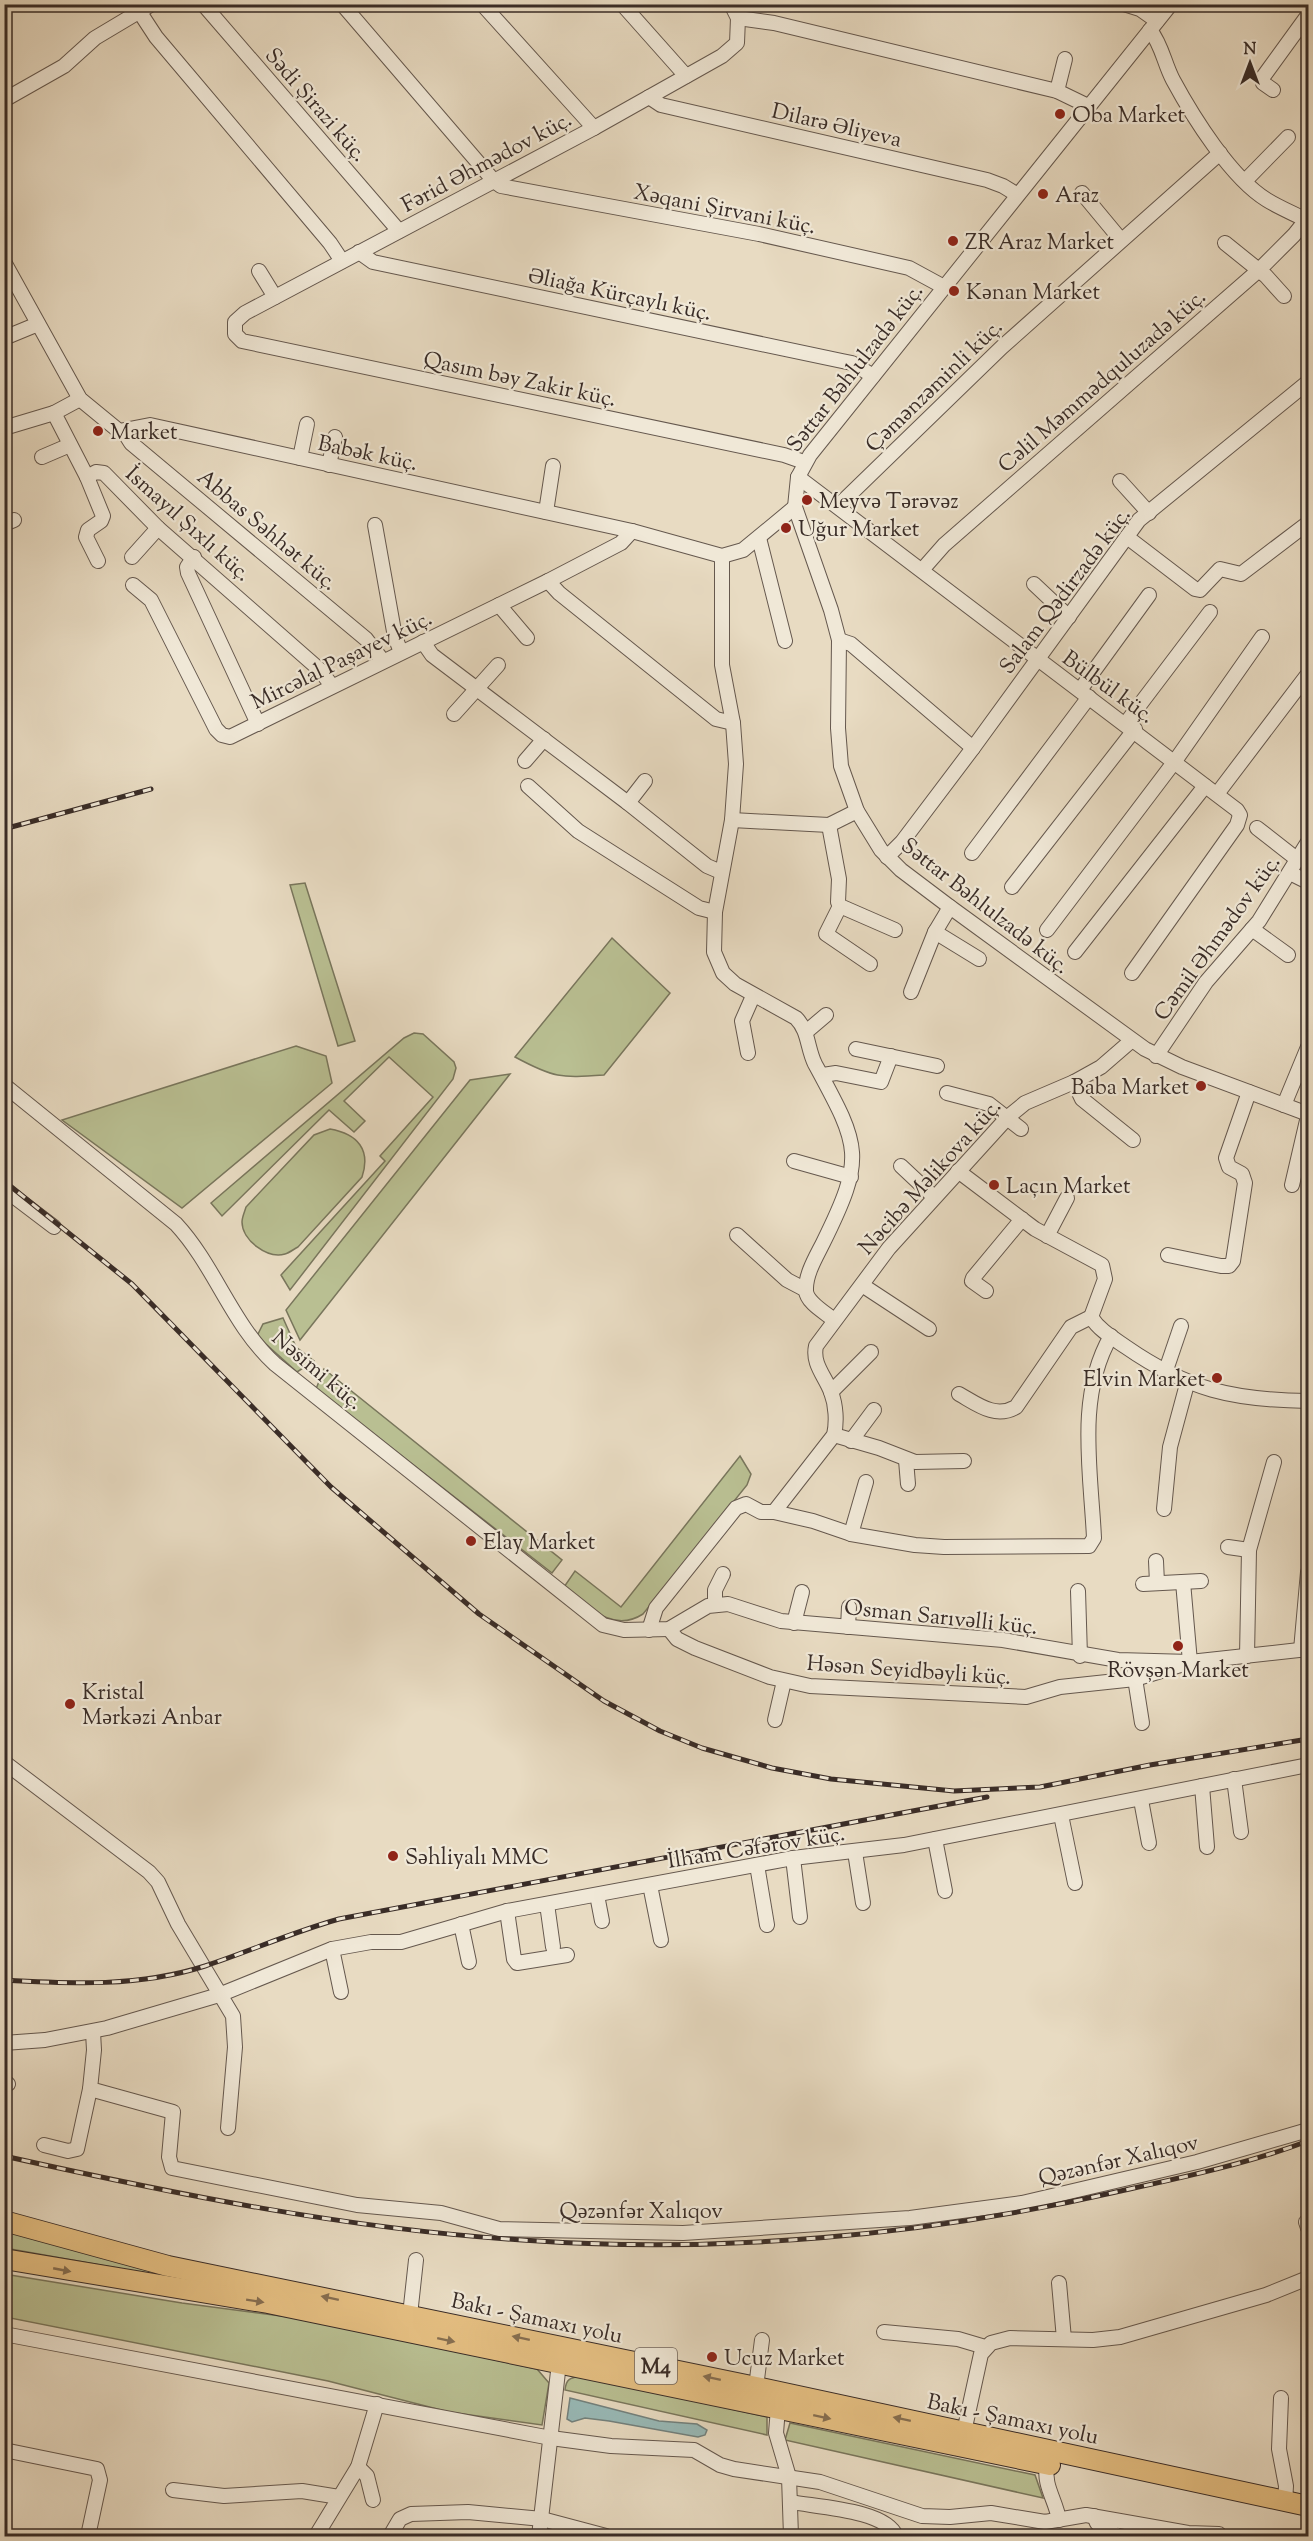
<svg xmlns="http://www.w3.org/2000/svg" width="1313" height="2541" viewBox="0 0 1313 2541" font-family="'Sorts Mill Goudy',serif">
	<rect width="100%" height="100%" fill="#e8dbc2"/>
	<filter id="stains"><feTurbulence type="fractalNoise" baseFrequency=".00333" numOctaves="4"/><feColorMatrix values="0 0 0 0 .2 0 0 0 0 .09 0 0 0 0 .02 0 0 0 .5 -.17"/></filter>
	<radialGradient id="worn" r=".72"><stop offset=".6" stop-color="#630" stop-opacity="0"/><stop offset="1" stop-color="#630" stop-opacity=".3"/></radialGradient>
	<!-- green -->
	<g fill="#b9bf92" stroke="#79765c" stroke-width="1.5">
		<polygon points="305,883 355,1041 338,1046 290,885"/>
		<path d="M612 938 670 993 604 1075C560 1078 554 1078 515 1057Z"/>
		<polygon points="414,1033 423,1034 454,1062 456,1068 453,1079 290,1290 281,1275 385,1161 380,1156 433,1097 389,1057 344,1101 365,1121 354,1132 329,1110 222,1216 211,1203 404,1038"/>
		<polygon points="296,1046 326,1056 332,1083 182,1208 62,1120"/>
		<polygon points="510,1074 300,1340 286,1310 470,1080"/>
		<path d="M330 1129C358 1134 371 1150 362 1177L298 1247C294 1249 289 1253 285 1254 267 1259 242 1240 242 1222 242 1217 245 1211 246 1207L314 1135Z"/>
		<polygon points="283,1318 296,1347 314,1361 297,1372 257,1336 263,1324"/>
		<polygon points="324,1369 562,1560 552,1573 316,1389"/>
		<path d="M740 1456 751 1474 747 1485 643 1614C612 1634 587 1605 564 1587L575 1571 621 1607Z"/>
		<polygon points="5,2231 212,2285 5,2248"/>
		<polygon points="4,2274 182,2303 312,2320 537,2369 549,2383 542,2425 449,2412 328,2381 5,2317"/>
		<path d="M580 2376 767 2417V2435L565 2390C566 2379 570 2378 580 2376Z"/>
		<polygon points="790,2423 1035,2475 1043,2498 785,2440"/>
	</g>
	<!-- water -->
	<polygon fill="#98bab8" stroke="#72817e" stroke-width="1.5" points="570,2398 659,2421 697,2424 707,2430 705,2435 698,2437 609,2421 585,2418 572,2422 567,2419"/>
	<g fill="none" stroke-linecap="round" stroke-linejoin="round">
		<!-- minor casing -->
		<g stroke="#65584e" stroke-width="16">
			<g id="minor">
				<polyline points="203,4 399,231"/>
				<polyline points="342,4 494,181 501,186 759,234 909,268 944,287"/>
				<polyline points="482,4 594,128"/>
				<polyline points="622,4 686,76"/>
				<polyline points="731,4 738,18 774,23 1057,91 1088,106"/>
				<polyline points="1124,4 1140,9 1157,21"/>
				<polyline points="1171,4 810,455 798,477 795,507 831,610 839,640 838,728 841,766 857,811 881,850 901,870 950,907 1145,1049 1182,1067 1308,1114"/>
				<polyline points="139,11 156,37 330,243 342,261"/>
				<polyline points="738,18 737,43 722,56 594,128 245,313 235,322 235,334 242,341 784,455 804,462"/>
				<path d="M1150 30C1162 45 1164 63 1173 80 1193 117 1231 178 1267 200 1280 208 1295 214 1308 221"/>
				<polyline points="1273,90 1263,83 1263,77 1308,15"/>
				<polyline points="1057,91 1065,59"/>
				<polyline points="649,97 661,105 987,180 1003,186 1016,194"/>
				<polyline points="4,100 64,66 95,38 152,4"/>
				<polyline points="1245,181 1288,137"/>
				<polyline points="1082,193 1121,240"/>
				<polyline points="1225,243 1266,276 1284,296"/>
				<polyline points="359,252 373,262 842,361 852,363 873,376"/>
				<polyline points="4,262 80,399 119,431 150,425 632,531 722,556 743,550 795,507"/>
				<polyline points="259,271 275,297"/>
				<polyline points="4,338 38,324"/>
				<polyline points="80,399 54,413 87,477 96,472 104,473 158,528 320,670 332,686"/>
				<polyline points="4,428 54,413"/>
				<polyline points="124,432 131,443 366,639 383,661"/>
				<polyline points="42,457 70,445"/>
				<polyline points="300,458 307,424"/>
				<polyline points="329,465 335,437"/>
				<polyline points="87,477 103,516 101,521 88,530 86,537 98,561"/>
				<polyline points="798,477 1237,810 1240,815 1237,825 1132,973"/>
				<polyline points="1120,481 1149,513"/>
				<polyline points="838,506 1002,347 1220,153"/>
				<polyline points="546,512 553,466"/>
				<polyline points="4,524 14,520"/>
				<polyline points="375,525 395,637 401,652"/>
				<polyline points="1127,537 1195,589 1200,590 1220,569 1241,574 1308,523"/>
				<polyline points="759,538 785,641"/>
				<path d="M722 556V665L733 723 736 764 732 820 715 912 714 952 723 973 735 984 796 1018C809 1031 807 1048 815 1064 860 1147 866 1156 823 1243 816 1257 805 1275 806 1291 807 1303 826 1313 834 1320"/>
				<polyline points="132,557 158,528"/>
				<polyline points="194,557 187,567 188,573 258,724"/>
				<polyline points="922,570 944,545 1259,270 1294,235 1306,220"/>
				<polyline points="548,581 559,593 716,719 733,723"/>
				<polyline points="1034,584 1069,617"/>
				<polyline points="133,585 151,600 216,729 222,735 230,737 548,581 621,543 632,531"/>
				<polyline points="499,605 527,638"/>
				<polyline points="839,640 851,644 973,748"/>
				<polyline points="423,642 432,655 628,803 707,866 721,872"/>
				<polyline points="1080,690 1149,595"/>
				<polyline points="454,714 498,665"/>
				<polyline points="1126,723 1210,612"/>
				<polyline points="525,761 544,739"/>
				<polyline points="528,786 578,831 699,908 715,912"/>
				<polyline points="1217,794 1308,674"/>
				<polyline points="628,803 645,781"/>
				<polyline points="857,811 829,825 839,879 838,902 840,906 895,930"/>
				<polyline points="732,820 829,825"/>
				<polyline points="1257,828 1298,860"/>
				<polyline points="972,853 1089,697"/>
				<polyline points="887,857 902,842 973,748 1139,520 1308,382"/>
				<polyline points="1290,873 1308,882"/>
				<polyline points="1012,887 1135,729"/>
				<polyline points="840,906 826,934 870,964"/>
				<polyline points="1252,929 1288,955"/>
				<polyline points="1047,930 1175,761 1262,637"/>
				<polyline points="935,932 979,959"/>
				<polyline points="1075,952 1205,786"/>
				<polyline points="911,992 935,932 950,907"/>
				<polyline points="806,1032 826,1015"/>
				<polyline points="856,1049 937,1066"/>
				<polyline points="748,1053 742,1021 753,996"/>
				<polyline points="1156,1056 1206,982 1259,921 1308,842"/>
				<polyline points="823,1075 836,1073 881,1082 891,1056"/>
				<polyline points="1074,1082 1082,1099 1133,1140"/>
				<path d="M4 1085 176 1224C215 1266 232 1325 275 1364L603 1625 624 1630 669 1629 708 1606 728 1604 781 1621 1003 1640 1118 1660 1190 1662 1308 1649"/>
				<polyline points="947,1093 989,1104 1021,1129"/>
				<polyline points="1284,1105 1308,1047"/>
				<polyline points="794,1161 851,1177"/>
				<polyline points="901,1166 934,1197"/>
				<path d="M958 1171 1035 1229 1102 1265 1105 1279 1091 1317C1099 1330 1113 1338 1126 1347 1188 1390 1233 1400 1308 1401"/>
				<polyline points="1292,1185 1308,1116"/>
				<polyline points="4,1189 54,1227"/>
				<polyline points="737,1235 787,1280 806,1290"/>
				<polyline points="1047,1236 1067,1198"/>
				<polyline points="1168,1255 1221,1266 1229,1266 1233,1261 1245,1183 1242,1174 1229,1167 1226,1158 1249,1092"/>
				<polyline points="862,1285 929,1329"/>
				<polyline points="986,1291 972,1281 973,1278 1022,1219"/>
				<polyline points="1165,1373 1181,1326"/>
				<polyline points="831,1392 871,1352"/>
				<path d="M959 1394C977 1404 995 1419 1016 1407L1071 1327 1091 1317"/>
				<polyline points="834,1435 879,1448 915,1462 964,1461"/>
				<polyline points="851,1441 874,1410"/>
				<polyline points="906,1460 908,1484"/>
				<polyline points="1164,1509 1170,1447 1187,1384"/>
				<path d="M774 1512 813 1521 851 1534 915 1545 944 1547 1089 1546 1094 1538C1091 1472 1076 1396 1111 1336"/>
				<polyline points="851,1534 866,1482"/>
				<polyline points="1228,1547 1249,1550"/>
				<polyline points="1156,1561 1157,1583"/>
				<polyline points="1143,1584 1201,1581"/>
				<polyline points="1078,1591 1080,1656"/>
				<polyline points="715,1604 715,1590 723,1574"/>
				<polyline points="794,1623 802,1592"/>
				<polyline points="848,1627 849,1607"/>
				<polyline points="669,1629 677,1639 695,1648 770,1677 810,1686 1026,1697 1060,1687 1135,1679 1190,1662 1183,1582"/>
				<path d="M649 1630 656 1608 736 1508 746 1504 761 1512H774L834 1435C837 1422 836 1405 831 1392 825 1376 812 1364 816 1346L889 1248 1008 1117 1025 1103 1074 1082 1101 1067 1131 1041"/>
				<polyline points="1301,1650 1308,1572"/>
				<polyline points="1247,1656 1249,1550 1274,1462"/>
				<polyline points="1134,1672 1142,1723"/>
				<polyline points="775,1720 784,1681"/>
				<polyline points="4,1762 149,1872 158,1882 178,1924 233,2016 235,2047 228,2128"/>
				<polyline points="1234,1779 1241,1832"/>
				<polyline points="1202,1786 1207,1847"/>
				<polyline points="1141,1800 1149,1843"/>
				<polyline points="1061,1815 1075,1883"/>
				<polyline points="935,1839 945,1891"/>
				<polyline points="855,1852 863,1903"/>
				<polyline points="793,1858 800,1917"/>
				<polyline points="757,1865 767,1925"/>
				<polyline points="650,1885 661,1940"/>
				<polyline points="597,1895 602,1921"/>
				<polyline points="547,1904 553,1947"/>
				<polyline points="507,1911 514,1959 517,1963 567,1955"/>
				<polyline points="461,1924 469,1962"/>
				<polyline points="332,1949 341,1992"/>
				<polyline points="93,2032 94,2050 90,2089 173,2112 169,2157 172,2168 357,2205 441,2213 499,2229 683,2233 910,2218 1022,2203 1197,2162 1308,2130"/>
				<polyline points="4,2043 45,2040 107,2028 219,1995 332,1949 371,1942 401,1942 507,1911 793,1858 904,1845 1308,1765"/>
				<polyline points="4,2083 8,2084"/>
				<polyline points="44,2145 68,2151 77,2149 90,2089"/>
				<polyline points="1306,2222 1308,2228"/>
				<polyline points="1059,2283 1064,2339"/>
				<polyline points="410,2315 416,2260"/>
				<polyline points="884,2332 958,2339 985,2347"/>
				<polyline points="4,2334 551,2438 611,2446 694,2450 720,2465 734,2469 820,2482 922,2516 950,2517 991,2513 1045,2522 1086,2515 1188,2533 1219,2534"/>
				<polyline points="756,2387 762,2340"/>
				<polyline points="1281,2398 1279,2449 1286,2486 1285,2502"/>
				<polyline points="778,2408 776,2433 789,2477 791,2536"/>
				<polyline points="964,2432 981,2354 991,2343 1010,2338 1093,2340 1120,2337 1266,2295 1308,2278"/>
				<polyline points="4,2450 97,2469 100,2480 88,2536"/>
				<path d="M1047 2464C1043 2486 1056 2500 1059 2520"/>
				<polyline points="358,2467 367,2476 373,2500"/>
				<polyline points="173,2490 224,2496 302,2491 339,2497"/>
				<path d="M791 2502C817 2507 886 2510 896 2536"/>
				<polyline points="1094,2516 1097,2523 1118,2536"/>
				<polyline points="316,2536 358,2467 377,2404"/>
				<polyline points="390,2536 400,2519 411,2514 468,2512 542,2519 606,2536"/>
				<polyline points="539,2536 559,2363"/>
			</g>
		</g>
		<!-- highway casing -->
		<g stroke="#392c27" stroke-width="22">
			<g id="highway">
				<polyline points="4,2221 168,2266 756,2387 1308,2506"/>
				<polyline points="4,2259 268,2303 1050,2465"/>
			</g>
		</g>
		<!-- minor -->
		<use href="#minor" stroke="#f0e8d7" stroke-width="14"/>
		<!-- highway -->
		<use href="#highway" stroke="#e4be81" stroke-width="20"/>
		<!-- rail casing -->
		<g stroke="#392c27" stroke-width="5">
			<g id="rail">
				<polyline points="4,829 151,789"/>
				<polyline points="4,1181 132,1284 331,1487 479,1614 604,1701 660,1731 702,1748 772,1768 831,1779 954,1791 1040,1787 1150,1765 1308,1739"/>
				<path d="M4 1980C73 1984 139 1987 205 1966 250 1951 293 1932 339 1919L987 1797"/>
				<path d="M4 2156C175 2194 347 2229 522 2240 719 2254 923 2236 1116 2192 1180 2178 1247 2164 1308 2141"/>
			</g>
		</g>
		<!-- rail -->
		<use href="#rail" stroke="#f0e8d7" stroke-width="3" stroke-dasharray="9" stroke-linecap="butt"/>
	</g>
	<!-- one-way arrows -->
	<defs><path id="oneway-solid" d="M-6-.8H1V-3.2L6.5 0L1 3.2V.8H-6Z" transform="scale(1.5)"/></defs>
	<g fill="#866e50">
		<use href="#oneway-solid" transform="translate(62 2270) rotate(11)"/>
		<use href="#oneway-solid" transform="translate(330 2298) rotate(-168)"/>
		<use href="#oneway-solid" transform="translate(255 2301) rotate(9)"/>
		<use href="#oneway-solid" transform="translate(521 2338) rotate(-168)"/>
		<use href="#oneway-solid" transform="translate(446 2340) rotate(12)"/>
		<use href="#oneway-solid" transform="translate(712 2378) rotate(-168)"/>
		<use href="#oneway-solid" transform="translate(822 2417) rotate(12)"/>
		<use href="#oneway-solid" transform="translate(902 2419) rotate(-168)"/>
	</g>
	<!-- markers -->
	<g fill="#8f2418" stroke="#f0e8d7" stroke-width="2">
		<circle cx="1060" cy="114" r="6"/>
		<circle cx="1043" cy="194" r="6"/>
		<circle cx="953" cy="241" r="6"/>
		<circle cx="954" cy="291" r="6"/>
		<circle cx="98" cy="431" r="6"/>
		<circle cx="807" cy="500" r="6"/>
		<circle cx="786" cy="528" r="6"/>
		<circle cx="1201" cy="1086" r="6"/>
		<circle cx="994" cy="1185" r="6"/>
		<circle cx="1217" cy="1378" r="6"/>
		<circle cx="471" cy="1541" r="6"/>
		<circle cx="1178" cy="1646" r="6"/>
		<circle cx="70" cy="1704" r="6"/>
		<circle cx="393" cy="1856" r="6"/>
		<circle cx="712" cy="2357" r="6"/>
	</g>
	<g text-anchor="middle" stroke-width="4.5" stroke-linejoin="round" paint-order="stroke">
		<!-- shield labels -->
		<rect fill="#f0e8d7" stroke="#70645c" stroke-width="1.5" x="635" y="2348" width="42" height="36" rx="4.5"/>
		<g font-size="21" font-weight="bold" fill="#392c27">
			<text x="656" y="2373">M4</text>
		</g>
		<!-- street labels -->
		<g font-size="22" fill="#392c27" stroke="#f0e8d7">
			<text transform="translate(317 104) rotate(49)" y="8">Sədi Şirazi küç.</text>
			<text transform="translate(837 124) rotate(13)" y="8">Dilarə Əliyeva</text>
			<text transform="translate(486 161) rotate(-28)" y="8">Fərid Əhmədov küç.</text>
			<text transform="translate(725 208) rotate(11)" y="8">Xəqani Şirvani küç.</text>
			<text transform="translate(620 293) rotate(12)" y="8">Əliağa Kürçaylı küç.</text>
			<text transform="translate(854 367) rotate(-52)" y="8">Səttar Bəhlulzadə küç.</text>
			<text transform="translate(520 378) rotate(12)" y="8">Qasım bəy Zakir küç.</text>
			<text transform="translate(1101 380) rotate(-41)" y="8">Cəlil Məmmədquluzadə küç.</text>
			<text transform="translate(933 385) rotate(-44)" y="8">Çəmənzəminli küç.</text>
			<text transform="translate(368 452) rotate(12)" y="8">Babək küç.</text>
			<text transform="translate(189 523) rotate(42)" y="8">İsmayıl Şıxlı küç.</text>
			<text transform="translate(268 529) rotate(40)" y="8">Abbas Səhhət küç.</text>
			<text transform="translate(1064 590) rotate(-53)" y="8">Salam Qədirzadə küç.</text>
			<text transform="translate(341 659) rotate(-26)" y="8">Mircəlal Paşayev küç.</text>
			<text transform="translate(1109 686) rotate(36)" y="8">Bülbül küç.</text>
			<text transform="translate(986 905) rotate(38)" y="8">Səttar Bəhlulzadə küç.</text>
			<text transform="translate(1216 937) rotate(-54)" y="8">Cəmil Əhmədov küç.</text>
			<text transform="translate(929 1176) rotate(-48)" y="8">Nəcibə Məlikova küç.</text>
			<text transform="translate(318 1369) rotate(40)" y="8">Nəsimi küç.</text>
			<text transform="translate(941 1616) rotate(6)" y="8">Osman Sarıvəlli küç.</text>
			<text transform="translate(909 1669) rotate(4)" y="8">Həsən Seyidbəyli küç.</text>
			<text transform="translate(756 1846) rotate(-9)" y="8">İlham Cəfərov küç.</text>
			<text transform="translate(1118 2159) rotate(-13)" y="8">Qəzənfər Xalıqov</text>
			<text x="641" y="2218">Qəzənfər Xalıqov</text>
			<text transform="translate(537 2317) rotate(12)" y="8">Bakı - Şamaxı yolu</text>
			<text transform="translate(1013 2418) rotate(12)" y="8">Bakı - Şamaxı yolu</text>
		</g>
		<!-- poi labels -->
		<g font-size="22" fill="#392c27" stroke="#f0e8d7" text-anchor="start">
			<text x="1072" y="122">Oba Market</text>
			<text x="1055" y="202">Araz</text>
			<text x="965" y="249">ZR Araz Market</text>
			<text x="966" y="299">Kənan Market</text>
			<text x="110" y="439">Market</text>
			<text x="819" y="508">Meyvə Tərəvəz</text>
			<text x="798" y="536">Uğur Market</text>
			<text x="1189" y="1094" text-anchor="end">Baba Market</text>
			<text x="1006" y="1193">Laçın Market</text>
			<text x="1205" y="1386" text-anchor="end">Elvin Market</text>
			<text x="483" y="1549">Elay Market</text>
			<text x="1178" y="1677" text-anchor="middle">Rövşən Market</text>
			<text x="82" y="1699">Kristal<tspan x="82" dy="25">Mərkəzi Anbar</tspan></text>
			<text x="405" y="1864">Səhliyalı MMC</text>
			<text x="724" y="2365">Ucuz Market</text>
		</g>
	</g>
	<!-- margin -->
	<rect width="1313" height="2541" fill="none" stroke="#e8dbc2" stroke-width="24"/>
	<rect x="6" y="6" width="1301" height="2529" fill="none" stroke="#392c27" stroke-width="3"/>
	<rect x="12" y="12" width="1289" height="2517" fill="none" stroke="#392c27" stroke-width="1.5"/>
	<!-- north arrow -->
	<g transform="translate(1250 63)" stroke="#f0e8d7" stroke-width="4.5" paint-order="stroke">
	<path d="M0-4.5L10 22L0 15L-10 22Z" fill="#392c27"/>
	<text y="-9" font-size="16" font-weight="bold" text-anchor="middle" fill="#392c27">N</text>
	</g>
	<rect width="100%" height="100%" filter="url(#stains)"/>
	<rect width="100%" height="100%" fill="url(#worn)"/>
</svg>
